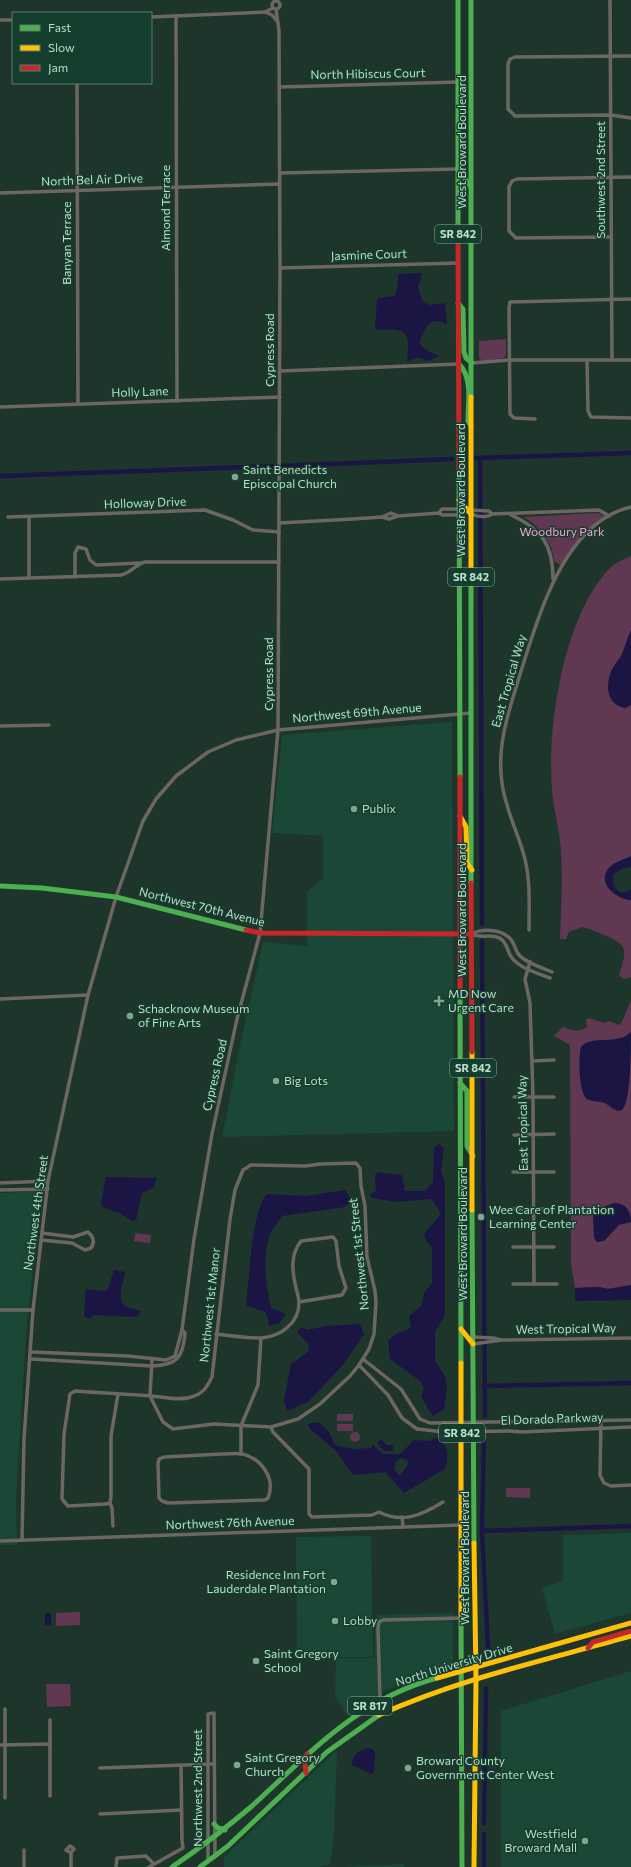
<svg xmlns="http://www.w3.org/2000/svg" width="631" height="1867" viewBox="0 0 631 1867" font-family="Commissioner,sans-serif">
	<rect width="100%" height="100%" fill="#1e352c"/>
	<!-- built -->
	<g fill="#1b4736">
		<polygon points="452,722 454,1131 222,1137 240,1045 263,942 307,946 307,892 323,878 323,836 272,833 282,735"/>
		<polygon points="42,1191 27,1321 16,1496 17,1545 0,1545 0,1193"/>
		<polygon points="631,1533 631,1613 555,1634 542,1588 563,1581 563,1535"/>
		<polygon points="371,1536 373,1657 297,1657 296,1537"/>
		<polygon points="453,1613 453,1663 446,1669 386,1690 347,1714 335,1697 336,1658 375,1658 375,1630 378,1615"/>
		<polygon points="631,1671 631,1867 501,1867 501,1711"/>
		<polygon points="337,1750 334,1836 330,1865 318,1867 224,1867 224,1857"/>
		<polygon points="404,1864 404,1867 343,1867"/>
	</g>
	<!-- green -->
	<g fill="#613851">
		<polygon points="506,339 506,355 504,358 483,361 479,358 479,341"/>
		<polygon points="597,513 605,516 583,534 560,565 555,562 551,547 544,535 533,523 523,517"/>
		<path d="M631 556V856C624 860 615 861 609 868 596 883 617 899 631 900V977L624 979 619 976C625 953 631 946 606 936 598 933 590 928 582 927L569 932 566 939H560C561 910 563 880 561 851 560 830 553 809 552 788 547 725 564 615 610 568 615 563 624 559 631 556Z"/>
		<path d="M631 1000V1285L608 1289 599 1287 575 1288 571 1263 570 1045 554 1036 563 1027C572 1030 579 1033 587 1027L586 1020 589 1018 604 1023 609 1021 619 1025 622 1022Z"/>
		<polygon points="135,1233 151,1235 150,1243 134,1241"/>
		<rect x="337" y="1414" width="16" height="7"/>
		<rect x="337" y="1424" width="16" height="7"/>
		<circle cx="355" cy="1437" r="5"/>
		<polygon points="506,1488 530,1488 530,1498 506,1497"/>
		<polygon points="80,1612 80,1625 56,1626 56,1613"/>
		<polygon points="46,1684 70,1684 71,1706 47,1707"/>
	</g>
	<!-- water -->
	<g fill="#1a1543" fill-rule="evenodd">
		<path d="M422 273 418 288 423 302 430 305 445 303 447 324C430 315 425 328 419 343L426 350 439 356 427 361 418 357 407 362C410 333 409 328 378 330L375 328 377 300 379 298 394 296 397 291 398 274Z"/>
		<path d="M631 630V705L626 708C606 706 605 684 612 669 615 664 618 660 621 656 625 647 627 638 631 630Z"/>
		<path d="M631 856V867L621 869 613 875C612 883 614 888 621 893L631 890V900C616 899 596 883 609 868 615 861 624 860 631 856Z"/>
		<path d="M631 1032C631 1046 631 1103 622 1110 616 1113 610 1106 605 1103 599 1101 593 1102 587 1099 579 1094 578 1057 581 1047 592 1034 617 1046 631 1032Z"/>
		<polygon points="439,1144 444,1148 441,1171 445,1184 445,1315 435,1332 435,1361 445,1376 447,1388 444,1409 433,1416 421,1397 424,1388 419,1380 390,1359 388,1341 396,1334 411,1328 409,1316 422,1305 424,1293 432,1283 432,1247 426,1241 424,1234 441,1214 434,1202 429,1199 396,1202 372,1198 370,1194 376,1191 375,1175 378,1172 402,1175 405,1191 425,1191 433,1182 434,1148"/>
		<polygon points="106,1177 157,1178 153,1188 142,1193 136,1220 132,1221 121,1214 102,1207 101,1203"/>
		<path d="M345 1190 351 1200 345 1207 282 1216C278 1222 271 1230 269 1237 262 1259 266 1286 271 1308L286 1314 279 1323 269 1326 268 1318 265 1312 246 1305C249 1283 252 1207 267 1194L306 1196Z"/>
		<path d="M614 1203C626 1203 631 1211 631 1222L619 1225 604 1241 597 1242 594 1238 593 1214 597 1209Z"/>
		<path d="M114 1270 125 1272C124 1280 116 1301 125 1306 129 1309 135 1309 140 1311V1313L138 1316 134 1317 93 1315 90 1319 84 1316 86 1289 105 1291 108 1289Z"/>
		<polygon points="631,1285 631,1300 575,1301 575,1288 599,1287 608,1289"/>
		<polygon points="360,1324 364,1334 343,1365 308,1402 287,1411 284,1400 291,1364 309,1351 308,1343 297,1333 301,1327 308,1330 326,1326"/>
		<path d="M318 1422 328 1430 335 1445 353 1449 371 1448 373 1445 383 1454H400L414 1440 429 1441 439 1437C448 1447 449 1455 445 1469L404 1493 385 1472 353 1475 336 1451 310 1429 308 1424ZM401 1458 406 1460 409 1463 400 1476 394 1469 396 1461Z"/>
		<polygon points="381,1439 387,1445 393,1445 393,1451 384,1451 377,1443"/>
		<rect x="45" y="1613" width="6" height="12"/>
		<path d="M369 1748 374 1750 375 1754 374 1772 372 1774 352 1765C352 1754 359 1750 369 1748Z"/>
	</g>
	<g fill="none" stroke-linecap="round" stroke-linejoin="round">
		<!-- canal -->
		<g stroke="#1a1543" stroke-width="4.5">
			<polyline points="475,458 631,453"/>
			<polyline points="480,458 482,924"/>
			<polyline points="282,466 452,459"/>
			<polyline points="0,476 275,466"/>
			<polyline points="482,941 485,1416"/>
			<polyline points="484,1386 631,1383"/>
			<polyline points="484,1439 482,1531 488,1648"/>
			<polyline points="482,1531 631,1526"/>
			<polyline points="484,1823 486,1688"/>
			<polyline points="484,1867 484,1834"/>
		</g>
		<!-- street -->
		<g stroke="#6c6762" stroke-width="3.5">
			<polyline points="610,0 612,360"/>
			<circle cx="276" cy="5" r="4"/>
			<polyline points="265,12 272,15 277,21"/>
			<polyline points="176,16 177,401"/>
			<polyline points="151,17 265,12 273,8"/>
			<polyline points="0,20 13,20"/>
			<polyline points="631,56 515,57 510,59 508,64 508,109 515,116 611,115 631,118"/>
			<polyline points="77,83 78,404"/>
			<polyline points="279,87 458,82"/>
			<polyline points="280,173 458,169"/>
			<polyline points="0,193 280,184"/>
			<polyline points="611,237 516,238 509,231 509,187 512,181 517,179 631,177"/>
			<polyline points="280,268 458,263"/>
			<polyline points="587,360 588,411 591,417 631,418"/>
			<polyline points="472,363 509,360 631,360"/>
			<polyline points="280,371 459,364"/>
			<polyline points="0,407 280,397"/>
			<polyline points="535,419 514,418 510,414 509,308 510,302 631,299"/>
			<polyline points="471,510 489,511 492,514"/>
			<polyline points="439,513 442,509 459,509"/>
			<path d="M471 514C478 517 487 518 492 514L599 510 609 516"/>
			<path d="M511 515C542 529 553 545 553 579"/>
			<polyline points="8,517 205,510 233,520 253,530 279,532"/>
			<polyline points="29,517 29,578"/>
			<polyline points="382,517 389,519 398,516 439,513 442,515 459,515"/>
			<polyline points="279,523 353,519 382,517 391,513 398,516"/>
			<polyline points="75,577 75,553 78,547 86,549 90,560 96,565 140,563"/>
			<path d="M0 579 121 575C131 573 136 564 145 562H279"/>
			<polyline points="0,726 49,725"/>
			<path d="M529 930C529 904 531 877 523 852 516 829 505 807 502 783 496 743 511 705 522 668 540 612 565 522 631 507"/>
			<path d="M471 934C484 928 504 929 512 941 516 947 515 952 521 957 530 964 542 968 552 972"/>
			<path d="M471 934C481 939 492 933 501 939 508 944 507 952 512 958 521 969 537 973 550 978"/>
			<polyline points="530,962 525,979 530,1003 533,1097 534,1284"/>
			<polyline points="0,999 88,995"/>
			<polyline points="532,1061 554,1060"/>
			<polyline points="514,1097 554,1097"/>
			<polyline points="514,1135 554,1134"/>
			<polyline points="513,1172 554,1172"/>
			<polyline points="0,1183 48,1181"/>
			<polyline points="0,1190 48,1189"/>
			<polyline points="513,1209 554,1209"/>
			<path d="M41 1240 72 1243 85 1250 91 1248C95 1242 94 1237 88 1232L73 1237 42 1233"/>
			<polyline points="513,1247 554,1247"/>
			<polyline points="513,1284 557,1284"/>
			<polyline points="0,1310 33,1310"/>
			<path d="M216 1334C231 1336 247 1338 262 1338 281 1336 299 1323 299 1303 299 1298 297 1292 296 1288 292 1271 290 1255 301 1241L333 1237 336 1241 339 1266 346 1288 342 1295 299 1302"/>
			<polyline points="473,1337 493,1338 501,1340"/>
			<polyline points="473,1344 502,1340 631,1338"/>
			<polyline points="31,1352 128,1356 166,1360 175,1356 182,1330 194,1239 212,1134 237,1019 260,933 278,730 280,268 279,31 276,9"/>
			<path d="M31 1359 152 1366C177 1365 183 1358 185 1333L182 1330"/>
			<polyline points="363,1359 401,1389 420,1419 430,1423 631,1420"/>
			<polyline points="359,1365 388,1395 402,1418 417,1429 445,1432 509,1431 522,1432 631,1427"/>
			<polyline points="601,1421 600,1475 604,1483 611,1486 631,1485"/>
			<path d="M271 1427 273 1432 309 1469V1514L312 1517 372 1515 379 1512C402 1524 422 1515 443 1502"/>
			<path d="M222 1454C228 1454 236 1453 242 1454 261 1458 276 1478 268 1498L265 1500 168 1503 162 1501 159 1498 158 1464 159 1459 164 1457Z"/>
			<polyline points="241,1454 241,1426 258,1385 261,1338"/>
			<path d="M110 1503 105 1504 68 1506 62 1499 64 1434 70 1394 75 1391C101 1393 126 1394 152 1396 164 1397 180 1401 191 1397 203 1394 207 1387 212 1377L230 1219 235 1190 243 1170 251 1165 305 1166 321 1164 356 1163 360 1168 361 1186 365 1206 367 1257 375 1291 376 1302 374 1334 369 1349 359 1365 350 1376 320 1404 298 1419 271 1427 214 1424 173 1429 163 1422 150 1396 152 1359"/>
			<polyline points="110,1503 111,1497 111,1436 118,1394"/>
			<polyline points="110,1503 112,1508 113,1526"/>
			<polyline points="402,1517 403,1527"/>
			<polyline points="22,1540 24,1439 33,1310 48,1181 88,995 116,897 143,821 156,799 176,776 208,752 236,740 278,730 471,713"/>
			<polyline points="0,1541 461,1525"/>
			<polyline points="380,1699 378,1628 379,1622 383,1620 461,1618"/>
			<polyline points="5,1709 5,1798"/>
			<polyline points="50,1720 50,1796"/>
			<polyline points="0,1745 50,1744"/>
			<polyline points="100,1768 213,1764"/>
			<polyline points="100,1814 181,1810"/>
			<polyline points="24,1850 24,1867"/>
			<polyline points="71,1853 66,1850 70,1846 74,1849 71,1853 71,1867"/>
			<polyline points="208,1860 208,1714 214,1713 215,1857"/>
			<polyline points="116,1867 117,1858 146,1856 154,1864"/>
			<polyline points="149,1867 183,1848 182,1841 181,1765"/>
		</g>
		<!-- fast -->
		<g stroke="#4caf50" stroke-width="5">
			<polyline points="458,0 458,226"/>
			<polyline points="471,0 471,397"/>
			<polyline points="458,169 471,187"/>
			<polyline points="458,303 463,309 464,352 466,358 472,363"/>
			<path d="M459 364C473 378 468 403 468 421L471 426"/>
			<polyline points="459,470 460,777"/>
			<polyline points="471,584 471,883"/>
			<polyline points="0,886 42,888 116,897 246,930"/>
			<polyline points="460,993 461,1363"/>
			<polyline points="460,1083 467,1091 467,1146 473,1156"/>
			<polyline points="472,1210 474,1543"/>
			<polyline points="461,1614 462,1867"/>
			<polyline points="214,1824 218,1828 225,1830"/>
			<path d="M172 1867C200 1848 226 1828 252 1806 310 1753 358 1699 437 1678"/>
			<polyline points="200,1867 228,1846 327,1752 379,1715"/>
		</g>
		<!-- slow -->
		<g stroke="#ffc107" stroke-width="5">
			<polyline points="471,397 471,584"/>
			<polyline points="459,500 471,514"/>
			<polyline points="460,816 466,827 467,863 472,870"/>
			<polyline points="472,1052 472,1210"/>
			<polyline points="461,1329 473,1344"/>
			<polyline points="461,1363 461,1614"/>
			<polyline points="474,1543 476,1679 474,1867"/>
			<polyline points="437,1678 631,1623"/>
			<path d="M379 1715C459 1679 546 1660 631 1636"/>
		</g>
		<!-- jam -->
		<g stroke="#c62828" stroke-width="5">
			<polyline points="458,226 459,470"/>
			<polyline points="460,777 460,993"/>
			<polyline points="471,883 472,1052"/>
			<polyline points="246,930 260,933 471,934"/>
			<polyline points="588,1648 593,1642 631,1631"/>
			<polyline points="306,1773 305,1765 307,1754"/>
		</g>
	</g>
	<!-- markers -->
	<g fill="#83a495" stroke="#153e2e" stroke-width="1.5">
		<circle cx="235" cy="477" r="4"/>
		<circle cx="354" cy="809" r="4"/>
		<path d="M437 995h4v4h4v4h-4v4h-4v-4h-4v-4h4z"/>
		<circle cx="130" cy="1016" r="4"/>
		<circle cx="276" cy="1081" r="4"/>
		<circle cx="481" cy="1217" r="4"/>
		<circle cx="334" cy="1582" r="4"/>
		<circle cx="335" cy="1621" r="4"/>
		<circle cx="256" cy="1661" r="4"/>
		<circle cx="237" cy="1765" r="4"/>
		<circle cx="408" cy="1768" r="4"/>
		<circle cx="585" cy="1841" r="4"/>
	</g>
	<g text-anchor="middle" stroke-width="3" stroke-linejoin="round" paint-order="stroke">
		<!-- shield labels -->
		<g fill="#153e2e" stroke="#88af9d" stroke-width="1">
			<rect x="435" y="225" width="46" height="18" rx="3"/>
			<rect x="448" y="568" width="46" height="18" rx="3"/>
			<rect x="450" y="1059" width="46" height="18" rx="3"/>
			<rect x="439" y="1424" width="46" height="18" rx="3"/>
			<rect x="348" y="1697" width="44" height="18" rx="3"/>
		</g>
		<g font-size="11" font-weight="bold" fill="#badfcd">
			<text x="458" y="238">SR 842</text>
			<text x="471" y="581">SR 842</text>
			<text x="473" y="1072">SR 842</text>
			<text x="462" y="1437">SR 842</text>
			<text x="370" y="1710">SR 817</text>
		</g>
		<!-- street labels -->
		<g font-size="12" fill="#badfcd" stroke="#153e2e">
			<text transform="translate(368 74) rotate(-1)" y="4">North Hibiscus Court</text>
			<text transform="translate(462 142) rotate(-90)" y="4">West Broward Boulevard</text>
			<text transform="translate(92 180) rotate(-2)" y="4">North Bel Air Drive</text>
			<text transform="translate(601 180) rotate(-90)" y="4">Southwest 2nd Street</text>
			<text transform="translate(166 208) rotate(-90)" y="4">Almond Terrace</text>
			<text transform="translate(67 243) rotate(-90)" y="4">Banyan Terrace</text>
			<text transform="translate(369 255) rotate(-2)" y="4">Jasmine Court</text>
			<text transform="translate(270 350) rotate(-90)" y="4">Cypress Road</text>
			<text transform="translate(140 392) rotate(-2)" y="4">Holly Lane</text>
			<text transform="translate(461 490) rotate(-90)" y="4">West Broward Boulevard</text>
			<text transform="translate(145 503) rotate(-2)" y="4">Holloway Drive</text>
			<text transform="translate(269 674) rotate(-90)" y="4">Cypress Road</text>
			<text transform="translate(509 681) rotate(-74)" y="4">East Tropical Way</text>
			<text transform="translate(357 713) rotate(-5)" y="4">Northwest 69th Avenue</text>
			<text transform="translate(202 907) rotate(14)" y="4">Northwest 70th Avenue</text>
			<text transform="translate(462 910) rotate(-90)" y="4">West Broward Boulevard</text>
			<text transform="translate(215 1075) rotate(-77)" y="4">Cypress Road</text>
			<text transform="translate(523 1123) rotate(-91)" y="4">East Tropical Way</text>
			<text transform="translate(36 1213) rotate(-82)" y="4">Northwest 4th Street</text>
			<text transform="translate(463 1234) rotate(-90)" y="4">West Broward Boulevard</text>
			<text transform="translate(359 1254) rotate(-96)" y="4">Northwest 1st Street</text>
			<text transform="translate(210 1305) rotate(-84)" y="4">Northwest 1st Manor</text>
			<text transform="translate(566 1329) rotate(-1)" y="4">West Tropical Way</text>
			<text transform="translate(552 1419) rotate(-2)" y="4">El Dorado Parkway</text>
			<text transform="translate(230 1523) rotate(-2)" y="4">Northwest 76th Avenue</text>
			<text transform="translate(465 1558) rotate(-90)" y="4">West Broward Boulevard</text>
			<text transform="translate(454 1665) rotate(-17)" y="4">North University Drive</text>
			<text transform="translate(198 1788) rotate(-90)" y="4">Northwest 2nd Street</text>
		</g>
		<!-- poi labels -->
		<g font-size="12" fill="#badfcd" stroke="#153e2e" text-anchor="start">
			<text x="243" y="474">Saint Benedicts<tspan x="243" dy="14">Episcopal Church</tspan></text>
			<text x="362" y="813">Publix</text>
			<text x="448" y="998">MD Now<tspan x="448" dy="14">Urgent Care</tspan></text>
			<text x="138" y="1013">Schacknow Museum<tspan x="138" dy="14">of Fine Arts</tspan></text>
			<text x="284" y="1085">Big Lots</text>
			<text x="489" y="1214">Wee Care of Plantation<tspan x="489" dy="14">Learning Center</tspan></text>
			<text x="326" y="1579" text-anchor="end">Residence Inn Fort<tspan x="326" dy="14">Lauderdale Plantation</tspan></text>
			<text x="343" y="1625">Lobby</text>
			<text x="264" y="1658">Saint Gregory<tspan x="264" dy="14">School</tspan></text>
			<text x="245" y="1762">Saint Gregory<tspan x="245" dy="14">Church</tspan></text>
			<text x="416" y="1765">Broward County<tspan x="416" dy="14">Government Center West</tspan></text>
			<text x="577" y="1838" text-anchor="end">Westfield<tspan x="577" dy="14">Broward Mall</tspan></text>
		</g>
		<!-- park labels -->
		<g font-size="12" fill="#f9a1d5" stroke="#153e2e">
			<text x="562" y="536">Woodbury Park</text>
		</g>
	</g>
	<!-- legend -->
	<rect x="12" y="12" width="140" height="72" fill="#153e2e" stroke="#577e6e"/>
	<rect x="20" y="25" width="20" height="6" fill="#4caf50" stroke="#577e6e"/>
	<text x="48" y="32" font-size="12" fill="#badfcd">Fast</text>
	<rect x="20" y="45" width="20" height="6" fill="#ffc107" stroke="#577e6e"/>
	<text x="48" y="52" font-size="12" fill="#badfcd">Slow</text>
	<rect x="20" y="65" width="20" height="6" fill="#c62828" stroke="#577e6e"/>
	<text x="48" y="72" font-size="12" fill="#badfcd">Jam</text>
</svg>
